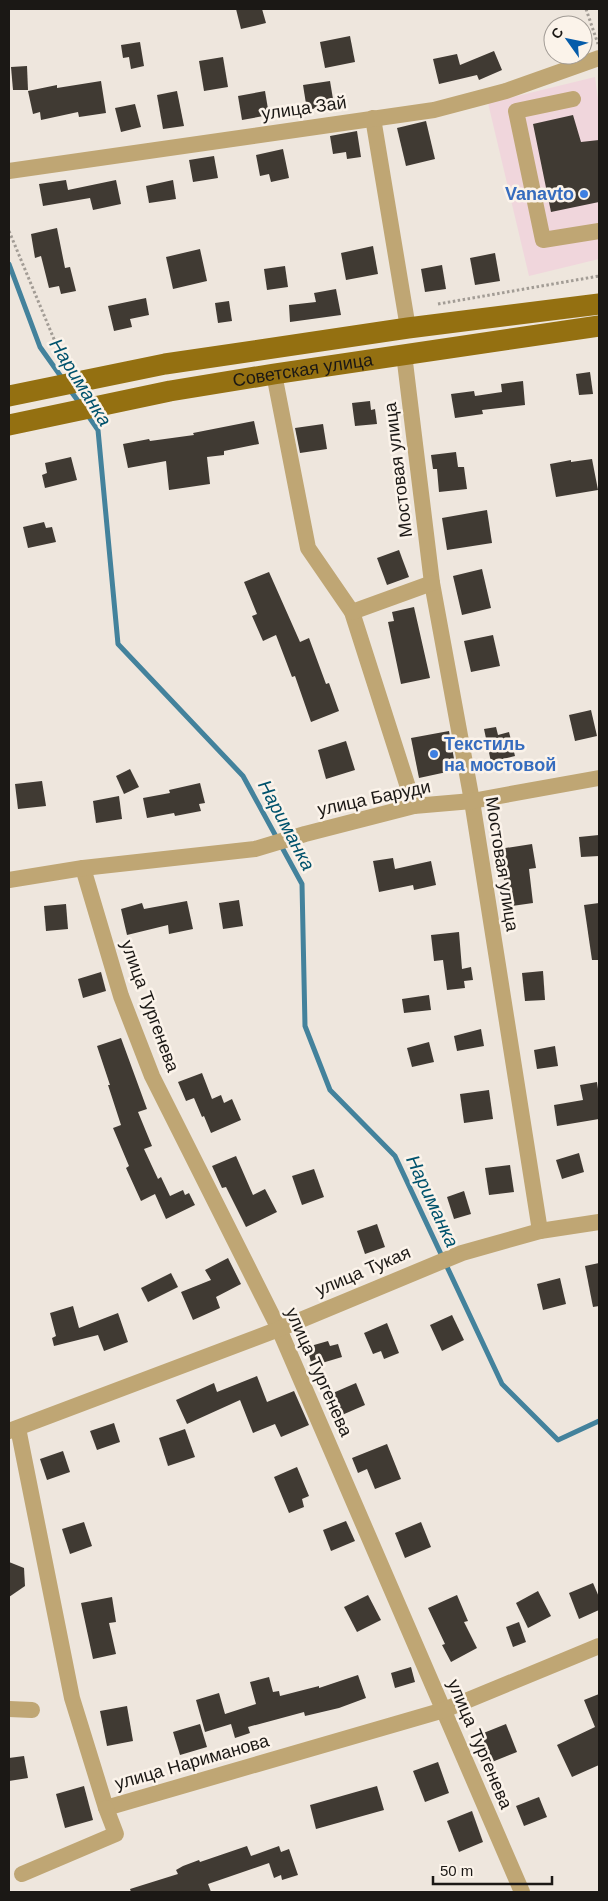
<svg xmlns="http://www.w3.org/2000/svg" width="608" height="1901" viewBox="0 0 608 1901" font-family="Helvetica,sans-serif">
	<rect width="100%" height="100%" fill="#eee6dd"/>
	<!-- commercial -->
	<polygon fill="#f0d6dc" points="595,77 599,107 599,259 529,276 488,103"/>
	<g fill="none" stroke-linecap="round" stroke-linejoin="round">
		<!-- stream -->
		<g stroke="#43829c" stroke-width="5">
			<polyline points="9,264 40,347 62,378"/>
			<polyline points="70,390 81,405"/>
			<polyline points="87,414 98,430 118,644 243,776 302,884 305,1026 330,1090 395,1156 502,1384 558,1440 599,1421"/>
		</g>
	</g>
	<!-- building -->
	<g fill="#403a33">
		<polygon points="236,9 262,9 266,23 241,29"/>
		<polygon points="350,36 355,62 325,68 320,42"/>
		<polygon points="140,42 144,66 131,69 129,57 123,58 121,45"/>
		<polygon points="494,51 502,70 479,80 477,75 439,84 433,59 457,54 460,65"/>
		<polygon points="223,57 228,87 204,91 199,61"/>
		<polygon points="27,66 28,90 13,90 11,67"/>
		<polygon points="101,81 106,113 79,117 78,112 41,120 40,112 33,114 28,91 57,85 57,88"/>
		<polygon points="330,81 334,105 307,110 303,85"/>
		<polygon points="177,91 184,126 163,129 157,95"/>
		<polygon points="265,91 269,115 242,120 238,96"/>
		<polygon points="135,104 141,127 121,132 115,108"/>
		<polygon points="573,115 581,142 599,140 599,202 551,212 533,124"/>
		<polygon points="426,121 435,159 406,166 397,128"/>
		<polygon points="357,131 361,157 347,159 346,152 333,154 330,136"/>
		<polygon points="283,149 289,178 271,182 269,174 260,176 256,155"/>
		<polygon points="214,156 218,178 193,182 189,160"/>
		<polygon points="66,180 68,190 116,180 121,204 93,210 90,198 43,206 39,184"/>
		<polygon points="173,180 176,199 149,203 146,186"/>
		<polygon points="57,228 65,268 70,267 76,291 61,294 59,286 49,288 41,256 35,258 31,234"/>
		<polygon points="373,246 378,274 346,280 341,253"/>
		<polygon points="200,249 207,281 173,289 166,257"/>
		<polygon points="495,253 500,281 475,285 470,258"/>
		<polygon points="442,265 446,289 425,292 421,269"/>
		<polygon points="285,266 288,287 267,290 264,269"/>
		<polygon points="336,289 341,315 290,322 289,305 316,302 314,293"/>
		<polygon points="146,298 149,315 130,319 132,327 114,331 108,306"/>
		<polygon points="229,301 232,321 218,323 215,303"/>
		<polygon points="590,372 593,394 579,395 576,374"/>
		<polygon points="523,381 525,405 482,410 483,414 455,418 451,394 474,391 475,396 502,392 501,384"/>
		<polygon points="370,401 371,410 375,409 377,424 355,426 352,403"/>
		<polygon points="254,421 259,444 224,451 224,455 207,457 210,484 169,490 166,461 128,468 123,444 149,439 150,441 194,435 193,433"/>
		<polygon points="323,424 327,449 300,453 295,428"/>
		<polygon points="456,452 458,467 464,467 467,489 439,492 437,469 433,469 431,455"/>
		<polygon points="71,457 77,480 45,488 42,475 47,473 45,463"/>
		<polygon points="592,459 598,490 556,497 550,464 571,460 571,462"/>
		<polygon points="487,510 492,543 447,550 442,518"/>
		<polygon points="44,522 46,528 52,527 56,542 28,548 23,527"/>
		<polygon points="399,550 409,577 387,585 377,558"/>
		<polygon points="482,569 491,608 462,615 453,576"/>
		<polygon points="269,572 300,642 309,638 326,684 329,683 339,711 311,722 295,676 292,677 276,635 263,641 252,616 257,614 244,582"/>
		<polygon points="414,607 430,678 401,684 388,622 394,621 392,612"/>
		<polygon points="493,635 500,666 471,672 464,641"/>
		<polygon points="591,710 597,736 575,741 569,715"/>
		<polygon points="496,727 498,735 509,732 515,756 491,762 484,729"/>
		<polygon points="449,731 456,770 419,778 411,738"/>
		<polygon points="346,741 355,770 326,779 318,750"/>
		<polygon points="130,769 139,787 124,794 116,776"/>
		<polygon points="42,781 46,806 18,809 15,784"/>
		<polygon points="200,783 205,803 199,804 201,811 175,816 174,813 147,818 143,798 170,793 169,790"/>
		<polygon points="119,796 122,819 96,823 93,801"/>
		<polygon points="599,835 599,856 581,857 579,837"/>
		<polygon points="532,844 536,868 529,869 533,903 512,906 508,879 504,880 499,849"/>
		<polygon points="393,858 395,869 431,861 436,885 414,890 413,885 379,892 373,861"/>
		<polygon points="239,900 243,926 223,929 219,903"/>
		<polygon points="187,901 193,929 169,934 168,925 127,935 121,909 142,903 144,909"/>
		<polygon points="599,903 599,960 592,960 584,905"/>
		<polygon points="66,904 68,929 46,931 44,906"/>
		<polygon points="459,932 462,969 471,967 473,980 464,981 465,988 447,990 443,960 434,961 431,935"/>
		<polygon points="543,971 545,1000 525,1001 522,973"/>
		<polygon points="101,972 106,991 83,998 78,979"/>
		<polygon points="429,995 431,1010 404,1013 402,999"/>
		<polygon points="481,1029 484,1046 457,1051 454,1036"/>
		<polygon points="121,1038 147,1109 138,1112 152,1146 144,1149 158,1179 161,1177 170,1196 183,1190 185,1195 189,1193 195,1205 166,1219 155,1194 141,1201 126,1168 129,1166 113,1128 121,1125 108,1085 110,1085 97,1046"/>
		<polygon points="429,1042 434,1062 412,1067 407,1048"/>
		<polygon points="555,1046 558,1066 537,1069 534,1050"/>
		<polygon points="202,1073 212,1099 221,1095 224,1103 232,1099 241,1120 211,1133 204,1116 202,1117 194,1098 186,1101 178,1082"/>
		<polygon points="597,1082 599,1096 599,1119 557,1126 554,1105 583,1100 580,1085"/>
		<polygon points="489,1090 493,1119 464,1123 460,1094"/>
		<polygon points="579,1153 584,1172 562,1179 556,1160"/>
		<polygon points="236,1156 253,1195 265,1189 277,1212 246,1227 226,1187 222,1188 212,1166"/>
		<polygon points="510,1165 514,1192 489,1195 485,1168"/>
		<polygon points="314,1169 324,1197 302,1205 292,1176"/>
		<polygon points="464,1191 471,1214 454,1219 447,1197"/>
		<polygon points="377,1224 385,1247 365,1254 357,1231"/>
		<polygon points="228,1258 241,1284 216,1297 220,1308 193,1320 181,1292 211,1280 205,1270"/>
		<polygon points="599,1263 599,1306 593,1307 585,1266"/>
		<polygon points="171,1273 178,1287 148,1302 141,1288"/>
		<polygon points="560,1278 566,1304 543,1310 537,1284"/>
		<polygon points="73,1306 79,1328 118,1313 128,1342 104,1351 98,1335 54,1346 52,1338 56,1336 50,1313"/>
		<polygon points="452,1315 464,1340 442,1351 430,1325"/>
		<polygon points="387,1323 399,1353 384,1359 381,1351 373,1354 364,1333"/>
		<polygon points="328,1341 330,1346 338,1344 342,1357 312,1366 307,1347"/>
		<polygon points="257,1376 267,1402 294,1391 309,1425 281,1437 275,1424 253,1433 240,1400 187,1424 176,1400 214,1383 217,1392"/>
		<polygon points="356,1383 365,1405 335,1418 326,1396"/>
		<polygon points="114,1423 120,1442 97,1450 90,1431"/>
		<polygon points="185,1429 195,1457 168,1466 159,1438"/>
		<polygon points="387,1444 401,1479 375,1489 367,1469 358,1473 352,1458"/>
		<polygon points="63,1451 70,1472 47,1480 40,1459"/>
		<polygon points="297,1467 309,1496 302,1499 304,1507 289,1513 274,1477"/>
		<polygon points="346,1521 355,1541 331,1551 323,1530"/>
		<polygon points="84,1522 92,1546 70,1554 62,1529"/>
		<polygon points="421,1522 431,1547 405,1558 395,1533"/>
		<polygon points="9,1562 24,1568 25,1586 9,1597"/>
		<polygon points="593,1583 599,1597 599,1610 579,1619 569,1593"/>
		<polygon points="538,1591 551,1616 528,1628 516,1603"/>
		<polygon points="368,1595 381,1620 357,1632 344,1607"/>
		<polygon points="457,1595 468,1621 464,1622 477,1648 451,1662 442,1645 445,1644 428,1608"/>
		<polygon points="112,1597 116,1622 109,1623 116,1654 93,1659 81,1603"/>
		<polygon points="519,1622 526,1642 513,1647 506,1627"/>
		<polygon points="411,1667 415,1682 395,1688 391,1673"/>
		<polygon points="358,1675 366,1698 339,1708 305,1716 304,1712 248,1727 250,1733 235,1738 231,1724 205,1732 196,1700 219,1693 225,1714 256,1704 250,1682 269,1677 273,1692 279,1691 280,1696 319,1686 319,1688"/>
		<polygon points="599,1694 599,1765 572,1777 557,1745 595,1727 584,1700"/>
		<polygon points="127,1706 133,1741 107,1746 100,1711"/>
		<polygon points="200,1724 207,1747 180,1755 173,1732"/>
		<polygon points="506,1724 517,1752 492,1762 481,1734"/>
		<polygon points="24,1756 28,1778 9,1781 9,1758"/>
		<polygon points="438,1762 449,1793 425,1802 413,1771"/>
		<polygon points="84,1786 93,1820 65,1828 56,1794"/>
		<polygon points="377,1786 384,1810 316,1829 310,1805"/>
		<polygon points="539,1797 547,1817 524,1826 516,1806"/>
		<polygon points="472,1811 483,1842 459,1852 447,1821"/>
		<polygon points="247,1846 251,1856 279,1846 281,1852 289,1849 298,1875 282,1880 281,1875 274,1878 269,1863 208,1884 211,1892 131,1892 130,1889 178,1874 176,1870 183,1866 199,1860 200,1862"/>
	</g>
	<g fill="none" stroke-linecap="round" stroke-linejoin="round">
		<!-- path -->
		<g stroke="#a29c95" stroke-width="3" stroke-dasharray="2.5 2.5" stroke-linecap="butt">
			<polyline points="586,9 598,44"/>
			<polyline points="9,231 61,356"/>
			<polyline points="438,304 599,276"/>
		</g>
		<!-- minor -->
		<g stroke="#bfa674" stroke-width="16">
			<polyline points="573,99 516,111 543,240 599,231"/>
			<polyline points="373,118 408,328"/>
			<polyline points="9,171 434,110 506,91 599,58"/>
			<polyline points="404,354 432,583 472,801 540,1231"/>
			<polyline points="274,374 308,548 352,612 414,806"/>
			<polyline points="352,612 432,583"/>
			<polyline points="83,868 121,996 152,1076 279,1329 522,1892"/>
			<polyline points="9,880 83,868 255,849 305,834 414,806 472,801 599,778"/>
			<polyline points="18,1428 72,1698 106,1808 444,1710 599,1646"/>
			<polyline points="9,1431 279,1329 462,1253 540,1231 599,1222"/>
			<polyline points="9,1709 32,1710"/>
			<polyline points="22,1874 116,1834 106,1808"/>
		</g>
		<!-- major -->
		<g stroke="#947011" stroke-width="21">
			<polyline points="9,396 165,364 408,328 599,304"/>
			<path id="s1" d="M9 425 170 391 274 374 599 326"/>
		</g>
	</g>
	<!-- markers -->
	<g fill="#3f7fe0" stroke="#fbf3ea" stroke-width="2">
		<circle cx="584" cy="194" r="5"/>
		<circle cx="434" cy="754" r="5"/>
	</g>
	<g text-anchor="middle" stroke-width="5" stroke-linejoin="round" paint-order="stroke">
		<!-- street labels -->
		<g font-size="18" fill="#1b1815" stroke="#fbf3ea">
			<text transform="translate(304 108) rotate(-8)" y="6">улица Зай</text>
			<text dy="6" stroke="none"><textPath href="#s1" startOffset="299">Советская улица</textPath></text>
			<text transform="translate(398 470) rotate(-97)" y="6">Мостовая улица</text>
			<text transform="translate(374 798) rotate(-12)" y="6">улица Баруди</text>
			<text transform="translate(502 864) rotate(81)" y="6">Мостовая улица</text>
			<text transform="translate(150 1006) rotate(70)" y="6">улица Тургенева</text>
			<text transform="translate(363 1271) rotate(-23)" y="6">улица Тукая</text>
			<text transform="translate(319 1372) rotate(66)" y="6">улица Тургенева</text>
			<text transform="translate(480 1744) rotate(67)" y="6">улица Тургенева</text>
			<text transform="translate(192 1762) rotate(-16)" y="6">улица Нариманова</text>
		</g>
		<!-- shop labels -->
		<g font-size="18" font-weight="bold" fill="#366cbe" stroke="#fbf3ea" text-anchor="end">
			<text x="574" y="200">Vanavto</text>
			<text x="444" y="750" text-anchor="start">Текстиль<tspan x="444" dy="21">на мостовой</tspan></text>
		</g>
		<!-- water labels -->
		<g font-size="19" font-style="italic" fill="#00526c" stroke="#fbf3ea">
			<text transform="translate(81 382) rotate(58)" y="7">Нариманка</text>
			<text transform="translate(287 825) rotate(62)" y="7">Нариманка</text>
			<text transform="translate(433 1201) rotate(65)" y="7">Нариманка</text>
		</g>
	</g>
	<!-- border -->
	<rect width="608" height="1901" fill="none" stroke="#1b1815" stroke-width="20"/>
	<!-- north arrow -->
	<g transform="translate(568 40) rotate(303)"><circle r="24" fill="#fbf3ea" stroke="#a19b95"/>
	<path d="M0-4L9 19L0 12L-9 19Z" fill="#055caa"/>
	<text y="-8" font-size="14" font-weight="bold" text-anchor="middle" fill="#1b1815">С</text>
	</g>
	<!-- scale -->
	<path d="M433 1876v8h119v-8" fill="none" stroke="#1b1815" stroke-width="2.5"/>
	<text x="440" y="1876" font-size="15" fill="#1b1815" stroke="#fbf3ea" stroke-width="4" paint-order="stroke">50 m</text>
</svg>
